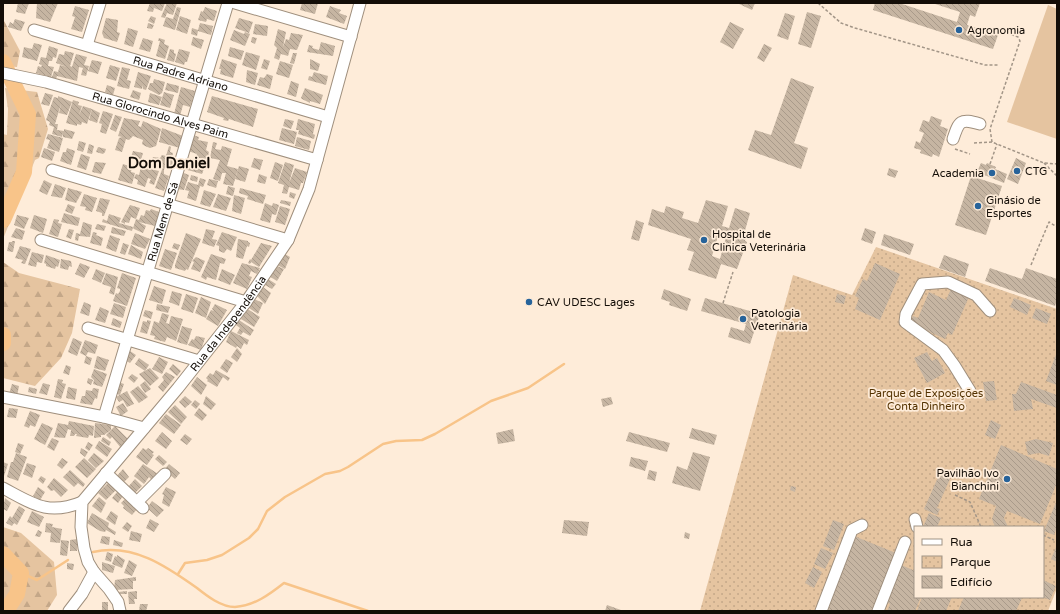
<svg xmlns="http://www.w3.org/2000/svg" width="1060" height="614" viewBox="0 0 1060 614" font-family="'Varela Round',sans-serif">
	<defs>
		<pattern id="forest-firs" width="22" height="20" patternUnits="userSpaceOnUse"><rect width="22" height="20" fill="#e5c4a0"/><path d="M5 1l3.5 6h-7zM16 11l3.5 6h-7z" fill="#c4a788"/></pattern>
		<pattern id="park-dots" width="8" height="8" patternUnits="userSpaceOnUse"><rect width="8" height="8" fill="#e5c4a0"/><path d="M2 2h.1M6 6h.1" fill="none" stroke="#c4a788" stroke-width="1.8" stroke-linecap="round"/></pattern>
		<pattern id="building-back-hatch" width="6" height="6" patternUnits="userSpaceOnUse"><rect width="6" height="6" fill="#c6b5a2"/><path d="M-1 5l2 2M0 0l6 6M5-1l2 2" fill="none" stroke="#a99a8a"/></pattern>
	</defs>
	<rect width="100%" height="100%" fill="#feecd9"/>
	<!-- forest -->
	<g fill="url(#forest-firs)">
		<polygon points="3,19 20,51 17,67 3,66"/>
		<polygon points="5,88 37,92 48,129 39,158 35,160 3,239 3,244 3,134 7,135 8,109"/>
		<polygon points="3,262 19,273 80,289 72,333 61,358 35,386 3,378"/>
		<polygon points="3,527 21,533 54,562 57,595 47,611 3,611"/>
	</g>
	<!-- park -->
	<path fill="url(#park-dots)" fill-rule="evenodd" d="M876 247 1057 309V588L1048 611H700L793 275 852 295ZM915 527H1043V597H915Z"/>
	<!-- pitch -->
	<polygon fill="#e5c4a0" points="1048,5 1057,9 1057,139 1007,122"/>
	<g fill="none" stroke-linecap="round" stroke-linejoin="round">
		<!-- stream -->
		<g stroke="#f8c489" stroke-width="2.5">
			<polyline points="3,66 4,66"/>
			<path d="M93 552C133 543 166 566 197 588 207 596 221 607 235 607 254 606 270 594 284 583L368 611"/>
			<polyline points="21,573 37,580 68,560"/>
			<polyline points="178,574 185,563 207,560 222,555 249,538 258,529 267,511 285,497 325,474 340,471 348,467 383,444 396,441 422,440 435,434 491,401 528,388 564,364"/>
		</g>
		<!-- river -->
		<g stroke="#f8c489" stroke-width="16">
			<polyline points="3,62 28,114 24,172 3,220"/>
			<polyline points="3,335 3,343"/>
			<polyline points="3,554 21,573 17,594 6,611"/>
		</g>
	</g>
	<!-- building -->
	<g fill="url(#building-back-hatch)" fill-rule="evenodd">
		<polygon points="18,3 29,3 25,14 16,12"/>
		<polygon points="37,3 58,3 50,22 36,18"/>
		<polygon points="150,3 153,4 165,3 162,11 154,8 153,12 147,11"/>
		<polygon points="167,3 177,3 173,15 167,13 165,18 161,17"/>
		<polygon points="302,3 318,3 315,14 300,10"/>
		<polygon points="737,3 755,3 752,10"/>
		<polygon points="875,3 899,3 957,22 960,12 932,3 980,3 975,17 970,15 967,25 998,35 993,49 873,10"/>
		<polygon points="75,6 89,10 82,32 71,29 75,17 72,16"/>
		<polygon points="330,6 341,10 339,13 347,16 344,24 326,17"/>
		<polygon points="177,7 181,8 175,30 163,26 166,17 173,19"/>
		<polygon points="205,7 217,11 214,21 207,19 206,22 198,20 201,11 203,12"/>
		<polygon points="807,12 821,16 811,48 798,44"/>
		<polygon points="785,13 795,16 788,40 777,36"/>
		<polygon points="151,16 156,18 154,24 148,21"/>
		<polygon points="180,16 191,20 187,34 176,30"/>
		<polygon points="106,18 118,20 117,32 120,33 117,42 104,38 102,33"/>
		<polygon points="239,18 253,22 249,33 235,28"/>
		<polygon points="15,19 25,22 21,31 8,27 10,22 13,24"/>
		<polygon points="730,22 744,29 733,49 720,42"/>
		<polygon points="148,23 154,25 152,29 147,28"/>
		<polygon points="200,23 213,26 211,35 198,31 197,36 191,34 192,28 198,30"/>
		<polygon points="255,24 268,26 267,36 253,34"/>
		<polygon points="128,28 138,31 133,47 124,44"/>
		<polygon points="278,29 286,32 283,47 286,39 289,40 291,33 303,35 297,50 290,49 288,56 281,54 282,50 279,60 274,58 277,48 274,45"/>
		<polygon points="234,30 244,34 245,32 250,34 245,46 230,40"/>
		<polygon points="193,37 204,40 201,49 191,45"/>
		<polygon points="252,37 257,38 255,44 251,42"/>
		<polygon points="143,38 153,41 150,52 139,49"/>
		<polygon points="159,38 165,40 164,44 169,46 165,59 156,56 160,41 158,41"/>
		<polygon points="321,42 335,46 333,56 307,52 309,45 313,46 312,48 319,50"/>
		<polygon points="34,43 42,45 37,61 22,57 24,47 32,49"/>
		<polygon points="764,44 772,48 764,62 757,58"/>
		<polygon points="49,46 58,49 56,58 53,57 52,61 49,61 48,66 54,67 51,77 36,73 38,66 41,67 42,65 39,64 41,57 46,58"/>
		<polygon points="230,47 244,51 241,60 228,56"/>
		<polygon points="170,49 174,50 174,53 176,54 174,62 167,60"/>
		<polygon points="179,49 190,52 187,62 185,62 184,65 175,62"/>
		<polygon points="65,51 74,53 70,66 72,67 76,54 87,57 84,65 89,66 86,76 81,75 83,68 79,67 77,81 57,76 56,79 52,77 54,71 58,72 60,65 67,67 56,63 59,54 64,55"/>
		<polygon points="246,52 260,56 256,70 242,65"/>
		<polygon points="293,53 297,53 294,64 290,63"/>
		<polygon points="222,59 237,64 233,78 220,74 221,69 219,69"/>
		<polygon points="264,59 270,61 267,70 261,68"/>
		<polygon points="310,59 320,64 318,71 310,69"/>
		<polygon points="92,60 102,62 98,74 88,71"/>
		<polygon points="280,61 293,65 289,78 276,74"/>
		<polygon points="110,65 120,68 116,81 106,78"/>
		<polygon points="122,67 130,69 127,80 131,81 129,89 117,86"/>
		<polygon points="247,70 258,73 255,85 246,82"/>
		<polygon points="138,72 151,76 146,90 143,89 143,85 142,89 134,87"/>
		<polygon points="314,72 328,76 326,85 308,80 309,76 312,77"/>
		<polygon points="267,74 273,76 270,89 257,85 260,77 264,78"/>
		<polygon points="791,78 814,87 794,143 808,148 801,169 748,150 755,130 771,135"/>
		<polygon points="154,79 165,82 162,93 159,95 148,89 150,83 153,83"/>
		<polygon points="291,81 299,84 296,97 287,94"/>
		<polygon points="167,83 179,86 178,93 165,90"/>
		<polygon points="107,85 115,88 113,95 105,92"/>
		<polygon points="181,87 195,91 190,107 183,105 180,116 174,114"/>
		<polygon points="305,88 323,95 320,104 310,101 310,103 302,99 301,98"/>
		<polygon points="133,90 141,93 139,100 130,97"/>
		<polygon points="164,92 174,95 170,108 160,105"/>
		<polygon points="45,93 53,95 49,106 41,104"/>
		<polygon points="150,93 162,97 159,105 148,102"/>
		<polygon points="58,96 72,102 67,115 59,113 61,104 55,124 58,124 57,130 64,131 64,129 75,132 72,139 63,137 63,133 62,137 52,134 54,127 49,125 50,122 46,120 54,97 58,98"/>
		<polygon points="212,96 258,109 253,127 229,119 228,121 223,120 224,118 207,112"/>
		<polygon points="73,100 79,102 78,105 82,106 79,115 83,106 92,109 87,124 82,122 81,125 77,124 77,126 66,123"/>
		<polygon points="92,109 100,113 97,123 89,120"/>
		<polygon points="103,111 113,114 106,134 100,132 102,124 99,123"/>
		<polygon points="115,115 122,117 116,132 110,129"/>
		<polygon points="931,116 942,120 940,126 948,129 939,157 933,154 932,157 920,153 921,150 914,148 916,141 920,143 924,133 919,131 923,120 929,122"/>
		<polygon points="124,118 140,121 138,126 141,127 143,121 161,129 156,146 150,148 145,146 142,144 143,140 133,136 129,140 126,139 122,152 115,150 119,138 122,137 118,136"/>
		<polygon points="285,119 294,121 291,129 283,126"/>
		<polygon points="298,119 315,124 313,134 315,135 314,139 298,134 299,130 296,130"/>
		<polygon points="162,128 183,136 180,148 159,142"/>
		<polygon points="282,128 297,132 294,144 279,140"/>
		<polygon points="48,134 63,138 59,152 47,148 50,140 46,139"/>
		<polygon points="193,135 199,137 198,140 208,142 206,150 209,152 207,160 196,157 197,154 188,151"/>
		<polygon points="297,137 311,141 309,150 295,146"/>
		<polygon points="79,141 86,143 83,152 77,150"/>
		<polygon points="213,142 217,143 215,149 221,150 222,146 232,149 227,166 238,169 233,186 223,184 226,173 222,173 220,181 213,179 220,160 210,158"/>
		<polygon points="89,144 94,146 92,154 87,153"/>
		<polygon points="169,146 171,147 170,152 173,153 172,157 176,158 173,170 165,167 164,170 164,174 169,176 164,191 155,188 163,167 151,163 153,157 160,158 162,155 166,156"/>
		<polygon points="98,147 106,149 105,152 103,154 96,152"/>
		<polygon points="44,148 55,152 52,161 41,157"/>
		<polygon points="67,148 75,151 71,165 60,161 63,152 66,152"/>
		<polygon points="133,151 143,153 141,160 131,157"/>
		<polygon points="81,154 90,157 86,170 77,167"/>
		<polygon points="254,158 263,160 260,170 251,167"/>
		<polygon points="1016,158 1026,163 1018,184 1007,179"/>
		<polygon points="185,159 203,164 202,166 205,166 202,174 184,169"/>
		<polygon points="95,162 106,163 101,174 92,172"/>
		<polygon points="275,162 283,165 278,181 270,178"/>
		<polygon points="285,162 294,165 289,183 295,168 307,172 303,183 301,183 299,190 289,187 287,194 282,193 284,185 278,183"/>
		<polygon points="981,163 986,165 987,163 996,167 995,169 1007,174 1004,183 977,172"/>
		<polygon points="123,164 132,167 131,172 135,173 132,184 118,180"/>
		<polygon points="239,166 249,169 245,182 235,179"/>
		<polygon points="141,167 159,171 154,185 149,183 151,179 148,178 145,187 137,184 138,180 134,178 136,174 139,175"/>
		<polygon points="889,168 898,171 895,178 887,175"/>
		<polygon points="181,172 189,175 184,190 177,189"/>
		<polygon points="259,174 267,177 265,184 257,182"/>
		<polygon points="191,175 198,177 197,182 190,180"/>
		<polygon points="971,176 1002,186 986,235 955,225"/>
		<polygon points="200,178 206,180 203,187 200,186 196,201 187,198 189,191 185,190 188,182 198,185"/>
		<polygon points="209,179 218,181 216,188 207,185"/>
		<polygon points="44,180 52,184 47,195 39,191"/>
		<polygon points="55,184 66,188 62,198 51,196"/>
		<polygon points="228,186 235,188 233,196 226,194"/>
		<polygon points="68,188 82,192 76,203 65,200"/>
		<polygon points="240,188 266,195 263,204 247,199 248,196 239,193"/>
		<polygon points="204,190 216,194 210,207 200,204"/>
		<polygon points="290,192 296,194 294,199 289,197"/>
		<polygon points="84,194 97,198 92,212 85,210 86,207 80,206"/>
		<polygon points="218,194 231,198 226,211 213,207"/>
		<polygon points="234,195 245,198 241,214 232,211"/>
		<polygon points="100,198 110,200 104,216 102,216 102,213 96,211"/>
		<polygon points="281,200 291,202 290,206 280,203"/>
		<path d="M706 200 728 206 722 226 729 228 735 208 750 213 744 234 747 235 745 241 747 242 737 269 721 264 716 279 688 270 694 252 687 250 691 239 648 225 652 209 664 213 666 206 684 212 682 218 698 223ZM720 230 727 233 720 259 712 256Z"/>
		<polygon points="265,203 272,206 273,203 279,205 276,215 272,214 270,223 260,220"/>
		<polygon points="68,204 75,207 72,214 65,211"/>
		<polygon points="130,205 140,208 136,219 131,217 129,223 125,222 125,224 121,222"/>
		<polygon points="280,206 290,209 285,225 275,222"/>
		<polygon points="151,209 159,212 155,226 139,222 146,226 143,233 134,229 133,228 136,219 139,220 141,215 144,216 146,210 150,211"/>
		<polygon points="64,213 80,218 78,226 61,222"/>
		<polygon points="109,214 121,218 119,223 133,227 132,231 102,222 103,219 107,221"/>
		<polygon points="17,215 29,218 24,229 14,225"/>
		<polygon points="34,215 47,219 43,233 30,228"/>
		<polygon points="54,219 59,220 58,223 62,224 58,237 49,234"/>
		<polygon points="636,220 644,223 639,241 631,239"/>
		<polygon points="83,222 92,225 90,237 79,236 78,241 75,240 76,233 80,234"/>
		<polygon points="97,224 106,226 104,231 95,229"/>
		<polygon points="112,227 126,231 124,236 111,233"/>
		<polygon points="16,228 25,231 22,240 11,237"/>
		<polygon points="865,228 876,232 872,244 861,240"/>
		<polygon points="69,229 74,230 71,239 66,237"/>
		<polygon points="206,229 215,231 212,239 217,240 214,247 202,243"/>
		<polygon points="93,232 97,233 96,235 103,238 101,246 90,243"/>
		<polygon points="222,232 237,237 231,251 227,249 224,253 219,251 219,246 216,245"/>
		<polygon points="135,233 150,239 145,249 131,244"/>
		<polygon points="186,233 201,239 188,270 186,269 185,271 175,268 175,265"/>
		<polygon points="884,234 914,244 910,255 881,245"/>
		<polygon points="110,235 120,239 116,252 106,248"/>
		<polygon points="238,239 248,241 248,242 250,243 249,247 247,246 243,259 236,257"/>
		<polygon points="12,241 15,241 13,252 7,251 9,242 12,242"/>
		<polygon points="123,243 129,245 125,255 120,253"/>
		<polygon points="174,243 180,245 178,250 172,248"/>
		<polygon points="261,243 272,246 259,267 251,262 250,264 248,263 250,259 251,260"/>
		<polygon points="131,245 143,252 141,259 128,254"/>
		<polygon points="20,246 31,249 25,264 21,263 23,260 15,258"/>
		<polygon points="165,249 177,253 171,270 159,266"/>
		<polygon points="32,252 44,255 42,263 37,262 36,267 28,265"/>
		<polygon points="283,253 290,257 285,269 277,265"/>
		<polygon points="211,254 226,259 224,264 220,263 216,280 207,277 206,280 201,277"/>
		<polygon points="46,255 60,260 58,267 56,266 55,269 46,266 46,264 44,263"/>
		<polygon points="944,255 969,264 965,277 939,268"/>
		<polygon points="196,257 205,261 200,272 191,269 194,262 192,261"/>
		<polygon points="61,259 71,261 72,267 69,266 68,270 60,268"/>
		<polygon points="80,263 90,267 84,278 75,274"/>
		<polygon points="242,263 260,268 257,274 251,271 249,276 252,277 247,289 233,283"/>
		<polygon points="875,263 900,274 880,320 855,309 859,298 855,296 863,279 867,281"/>
		<polygon points="277,266 284,269 277,281 269,276"/>
		<polygon points="990,268 1022,279 1026,268 1057,279 1057,300 1055,306 985,281"/>
		<polygon points="96,269 105,273 101,283 92,279"/>
		<polygon points="222,269 235,275 230,285 218,280"/>
		<polygon points="106,273 118,277 114,295 109,293 111,287 102,284"/>
		<polygon points="122,273 136,278 127,306 113,301 116,293 118,294 120,291 120,289 117,288"/>
		<polygon points="268,279 276,284 272,289 265,285"/>
		<polygon points="154,286 166,290 162,304 149,300"/>
		<polygon points="263,287 271,293 265,304 257,296"/>
		<polygon points="664,289 691,299 687,311 669,305 670,302 661,299"/>
		<polygon points="951,289 969,297 952,335 948,333 945,339 910,323 913,316 918,318 929,292 946,300"/>
		<polygon points="172,291 182,294 179,306 169,302"/>
		<polygon points="186,294 198,298 193,313 181,309"/>
		<polygon points="837,294 846,296 844,304 835,302"/>
		<polygon points="201,297 211,302 206,318 195,313"/>
		<polygon points="705,298 760,314 750,344 728,337 731,327 744,331 746,324 701,311"/>
		<polygon points="1014,298 1031,305 1027,315 1010,307"/>
		<polygon points="254,299 263,303 258,314 249,308"/>
		<polygon points="84,302 91,305 89,316 80,313"/>
		<polygon points="114,303 126,307 123,318 110,314"/>
		<polygon points="157,304 170,307 168,313 156,310"/>
		<polygon points="215,304 227,310 218,326 206,319 211,310 214,311 212,309"/>
		<polygon points="100,307 109,311 105,323 95,320"/>
		<polygon points="246,308 260,317 254,327 241,319"/>
		<polygon points="1036,308 1051,314 1047,324 1032,318"/>
		<polygon points="145,310 153,312 151,319 143,316"/>
		<polygon points="162,313 169,315 166,323 169,324 171,316 183,319 176,341 167,337 165,342 154,339 155,336 150,335 154,321 159,323"/>
		<polygon points="113,318 122,322 120,328 111,325"/>
		<polygon points="147,320 151,321 147,334 140,332 143,321 147,322"/>
		<polygon points="239,320 254,330 250,336 243,332 241,335 237,333 240,328 236,325"/>
		<polygon points="182,326 192,329 187,345 177,342"/>
		<polygon points="231,331 249,340 247,345 244,343 241,349 237,346 236,348 226,342"/>
		<polygon points="196,336 205,338 201,350 188,345 192,339 194,340"/>
		<polygon points="73,338 82,342 77,356 68,352"/>
		<polygon points="85,340 98,345 95,354 88,352 86,356 80,353"/>
		<polygon points="237,348 242,354 237,362 231,357"/>
		<polygon points="130,351 136,355 130,363 125,360"/>
		<polygon points="927,352 932,361 937,358 945,373 927,383 914,358"/>
		<polygon points="1057,352 1057,385 1046,381"/>
		<polygon points="86,356 92,358 90,365 84,363"/>
		<polygon points="97,356 109,360 105,371 94,368"/>
		<polygon points="159,357 168,362 162,374 152,369"/>
		<polygon points="139,358 149,365 145,371 135,364"/>
		<polygon points="226,359 233,363 227,373 220,368"/>
		<polygon points="173,364 181,371 177,376 169,369"/>
		<polygon points="66,365 71,367 69,375 63,373"/>
		<polygon points="150,368 159,378 150,386 139,374"/>
		<polygon points="94,369 107,374 102,387 93,384 94,380 91,377"/>
		<polygon points="216,370 230,378 228,381 223,377 217,387 207,381 208,380 206,378 210,373 213,375"/>
		<polygon points="166,372 175,377 163,392 158,387 164,380 162,377"/>
		<polygon points="132,374 138,378 134,383 128,378"/>
		<polygon points="119,376 121,383 124,384 120,395 115,393"/>
		<polygon points="197,377 207,385 201,395 191,386"/>
		<polygon points="88,378 93,380 91,385 87,383"/>
		<polygon points="58,379 63,380 62,383 66,384 61,399 54,397"/>
		<polygon points="145,381 151,389 145,393 140,385"/>
		<polygon points="994,381 997,400 986,401 983,382"/>
		<polygon points="1021,382 1057,395 1057,408 1031,399 1033,409 1014,411 1012,394 1016,394"/>
		<polygon points="43,383 50,385 47,395 39,393"/>
		<polygon points="12,384 19,386 17,396 9,394"/>
		<polygon points="138,386 148,397 139,403 130,392"/>
		<polygon points="29,387 37,389 36,394 28,392"/>
		<polygon points="68,387 77,389 75,400 66,398"/>
		<polygon points="93,388 99,389 97,399 95,398 92,405 80,403 82,396 85,396 86,390 92,391"/>
		<polygon points="127,391 134,404 127,407 123,400 119,402 116,397"/>
		<polygon points="185,396 192,402 185,408 179,402"/>
		<polygon points="206,396 216,404 211,410 203,404"/>
		<polygon points="611,397 613,404 603,407 601,399"/>
		<polygon points="195,400 200,404 196,409 191,405"/>
		<polygon points="123,403 128,411 121,416 116,407"/>
		<polygon points="175,405 187,417 181,424 168,412"/>
		<polygon points="9,408 18,409 16,418 7,417"/>
		<polygon points="199,408 207,415 202,421 194,415"/>
		<polygon points="30,411 40,415 35,427 30,425 29,428 24,426"/>
		<polygon points="166,414 181,425 174,434 159,423"/>
		<polygon points="991,420 1001,425 995,439 985,435"/>
		<polygon points="69,421 94,426 93,436 89,435 88,438 76,436 77,434 75,434 74,436 70,436 72,425 71,430 68,429 65,438 54,437 58,423 68,425"/>
		<polygon points="42,423 53,428 45,445 34,439"/>
		<polygon points="95,423 111,425 111,430 104,435 101,435 101,437 94,438"/>
		<polygon points="115,426 129,440 121,448 112,437 110,439 106,435"/>
		<polygon points="692,428 717,435 714,445 689,438"/>
		<polygon points="513,429 515,441 498,444 496,433"/>
		<polygon points="162,432 172,441 166,449 155,441"/>
		<polygon points="629,432 670,443 667,452 626,441"/>
		<polygon points="185,434 192,439 187,445 180,440"/>
		<polygon points="103,437 111,442 109,446 101,441"/>
		<polygon points="52,438 59,441 54,451 47,447"/>
		<polygon points="1036,439 1053,443 1049,456 1039,453 1028,455 1025,442"/>
		<polygon points="99,441 112,449 107,457 95,448"/>
		<polygon points="88,442 93,445 89,451 85,448"/>
		<polygon points="18,443 24,445 20,454 15,452"/>
		<polygon points="1001,445 1057,469 1057,483 1040,524 1007,511 1004,518 1008,527 995,527 992,519 996,506 979,499"/>
		<polygon points="81,448 88,452 85,457 80,453"/>
		<polygon points="143,448 146,450 148,448 154,452 152,454 154,455 147,465 136,457"/>
		<polygon points="693,452 710,457 700,491 672,483 677,466 687,470"/>
		<polygon points="16,453 27,457 18,481 7,477 11,462 13,462"/>
		<polygon points="94,453 104,461 96,468 88,460"/>
		<polygon points="159,455 167,462 163,466 155,459"/>
		<polygon points="631,457 648,461 645,471 629,466"/>
		<polygon points="62,458 68,462 62,469 57,465"/>
		<polygon points="84,458 96,469 87,478 75,467"/>
		<polygon points="3,462 8,464 4,476 3,476"/>
		<polygon points="27,463 36,466 32,478 23,474"/>
		<polygon points="143,464 158,474 152,480 149,477 144,484 134,476"/>
		<polygon points="169,464 180,473 175,479 164,470"/>
		<polygon points="123,469 129,477 123,483 116,477"/>
		<polygon points="70,470 85,484 83,487 78,483 74,487 63,477"/>
		<polygon points="649,470 657,472 655,481 647,479"/>
		<polygon points="942,474 950,479 937,508 940,509 937,515 924,509 939,475 941,476"/>
		<polygon points="41,476 46,479 43,484 38,480"/>
		<polygon points="54,478 68,490 61,497 54,490 51,491 47,487"/>
		<polygon points="135,479 142,486 135,493 128,487"/>
		<polygon points="109,482 117,489 106,500 98,493"/>
		<polygon points="791,486 796,487 795,492 790,490"/>
		<polygon points="38,487 45,492 40,500 33,496"/>
		<polygon points="166,487 176,492 169,507 162,503 164,495 162,494"/>
		<polygon points="118,491 123,496 118,503 112,498"/>
		<polygon points="99,497 106,503 101,513 92,506"/>
		<polygon points="5,498 11,503 7,511 3,509"/>
		<polygon points="125,499 138,508 132,515 123,508 124,506 121,503"/>
		<polygon points="1057,500 1057,527 1054,535 1044,531"/>
		<polygon points="152,501 164,510 157,517 147,508"/>
		<polygon points="19,506 25,510 17,525 14,523 12,526 6,523 10,516 12,518"/>
		<polygon points="32,511 44,517 39,527 27,522"/>
		<polygon points="111,511 118,516 115,525 106,519"/>
		<polygon points="92,513 109,523 108,527 116,532 115,535 106,530 105,532 100,531 87,523"/>
		<polygon points="929,513 941,518 937,527 923,527"/>
		<polygon points="150,519 159,524 154,532 146,528"/>
		<polygon points="564,520 589,522 587,536 562,533"/>
		<polygon points="833,520 844,524 834,550 823,546"/>
		<polygon points="127,522 132,526 128,532 122,528"/>
		<polygon points="46,523 53,524 52,527 62,529 60,543 50,542 51,533 45,532"/>
		<polygon points="38,530 42,532 40,537 35,536"/>
		<polygon points="131,531 142,534 140,542 129,540"/>
		<polygon points="685,532 690,534 689,539 684,538"/>
		<polygon points="102,536 110,537 109,545 100,543"/>
		<polygon points="854,536 896,553 873,611 824,611"/>
		<polygon points="77,539 77,551 70,551 70,540"/>
		<polygon points="61,540 69,541 67,556 60,555"/>
		<polygon points="114,540 123,543 122,547 113,545"/>
		<polygon points="1057,545 1057,562 1051,559"/>
		<polygon points="821,548 833,553 825,569 814,564"/>
		<polygon points="107,552 113,554 111,562 105,560"/>
		<polygon points="117,555 125,560 122,568 112,564 115,556 117,557"/>
		<polygon points="129,560 137,565 132,576 124,573"/>
		<polygon points="102,562 115,566 113,573 102,570"/>
		<polygon points="67,563 74,564 73,570 67,569"/>
		<polygon points="899,564 915,571 915,597 921,597 915,611 887,611 890,604 884,601"/>
		<polygon points="813,567 822,572 814,588 805,583"/>
		<polygon points="136,577 136,581 133,581 133,589 114,590 115,580"/>
		<polygon points="1043,580 1056,586 1050,600 1043,597"/>
		<polygon points="127,591 127,594 118,594 118,592"/>
		<polygon points="137,591 137,599 134,599 135,604 129,604 128,592"/>
		<polygon points="922,597 952,597 946,611 917,611"/>
		<polygon points="964,597 1020,597 1022,598 1016,611 958,611"/>
		<rect x="102" y="602" width="6" height="9"/>
		<polygon points="140,604 148,604 146,611 139,611"/>
		<polygon points="607,605 621,610 621,611 605,611"/>
	</g>
	<g fill="none" stroke-linecap="round" stroke-linejoin="round">
		<!-- minor casing -->
		<g stroke="#9f8f7d" stroke-width="13">
			<g id="minor">
				<polyline points="235,3 351,37"/>
				<path id="s1" d="M34 30 328 117"/>
				<polyline points="87,45 100,3"/>
				<path id="s2" d="M3 73 46 82 317 160"/>
				<path d="M953 139C959 121 960 118 980 124"/>
				<polyline points="52,170 288,240"/>
				<polyline points="41,240 246,302"/>
				<polyline points="88,328 199,361"/>
				<polyline points="970,391 954,365 943,350 905,322 906,314 922,284 948,282 976,295 990,311"/>
				<polyline points="3,397 104,417 144,428"/>
				<path id="s3" d="M104 417 228 3"/>
				<polyline points="106,473 143,508"/>
				<path d="M3 488C33 504 48 516 82 502"/>
				<polyline points="137,502 165,474"/>
				<polyline points="915,519 917,527"/>
				<polyline points="69,611 82,594 94,572"/>
				<path id="s4" d="M120 611 118 602 109 589 94 572 88 562 84 548 81 527 82 502 178 388 246 302 288 240 309 189 360 3"/>
				<polyline points="821,611 852,530 862,525"/>
				<polyline points="878,611 905,542"/>
			</g>
		</g>
		<!-- path -->
		<g stroke="#a29587" stroke-width="1.5" stroke-dasharray="3 2" stroke-linecap="butt">
			<polyline points="818,3 841,23 855,28 985,65 999,65"/>
			<polyline points="992,142 990,129 1020,41 1018,37 1010,34"/>
			<polyline points="974,143 992,142 1044,163 1057,164"/>
			<polyline points="955,149 970,154"/>
			<polyline points="1044,163 1057,176"/>
			<polyline points="990,164 997,144"/>
			<polyline points="1031,265 1049,222 1057,227"/>
			<polyline points="723,303 733,272"/>
			<polyline points="955,495 970,502 981,527"/>
			<polyline points="1043,535 1054,540"/>
		</g>
		<!-- minor -->
		<use href="#minor" stroke="#fff" stroke-width="11"/>
	</g>
	<!-- markers -->
	<g fill="#27639a" stroke="#feecd9" stroke-width="1.5">
		<circle cx="959" cy="30" r="4"/>
		<circle cx="1017" cy="171" r="4"/>
		<circle cx="992" cy="173" r="4"/>
		<circle cx="978" cy="206" r="4"/>
		<circle cx="704" cy="240" r="4"/>
		<circle cx="529" cy="302" r="4"/>
		<circle cx="743" cy="319" r="4"/>
		<circle cx="1007" cy="479" r="4"/>
	</g>
	<g text-anchor="middle" stroke-width="3.5" stroke-linejoin="round" paint-order="stroke">
		<!-- poi labels -->
		<g font-size="11" fill="#130d07" stroke="#feecd9" text-anchor="start">
			<text x="967" y="34">Agronomia</text>
			<text x="1025" y="175">CTG</text>
			<text x="984" y="177" text-anchor="end">Academia</text>
			<text x="986" y="204">Ginásio de<tspan x="986" dy="13">Esportes</tspan></text>
			<text x="712" y="238">Hospital de<tspan x="712" dy="13">Clinica Veterinária</tspan></text>
			<text x="537" y="306">CAV UDESC Lages</text>
			<text x="751" y="317">Patologia<tspan x="751" dy="13">Veterinária</tspan></text>
			<text x="999" y="477" text-anchor="end">Pavilhão Ivo<tspan x="999" dy="13">Bianchini</tspan></text>
		</g>
		<!-- street labels -->
		<g font-size="11" fill="#130d07" stroke="#feecd9">
			<text dy="4" stroke="none"><textPath href="#s1" startOffset="153">Rua Padre Adriano</textPath></text>
			<text dy="4" stroke="none"><textPath href="#s2" startOffset="163">Rua Glorocindo Alves Paim</textPath></text>
			<text dy="4" stroke="none"><textPath href="#s3" startOffset="204">Rua Mem de Sá</textPath></text>
			<text dy="4" stroke="none"><textPath href="#s4" startOffset="351">Rua da Independência</textPath></text>
		</g>
		<!-- park labels -->
		<g font-size="11" fill="#543302" stroke="#feecd9">
			<text x="926" y="397">Parque de Exposições<tspan x="926" dy="13">Conta Dinheiro</tspan></text>
		</g>
		<!-- district labels -->
		<g font-size="15" font-weight="bold" fill="#130d07" stroke="#feecd9">
			<text x="169" y="168">Dom Daniel</text>
		</g>
	</g>
	<!-- border -->
	<rect width="1060" height="614" fill="none" stroke="#130d07" stroke-width="8"/>
	<!-- legend -->
	<rect x="914" y="526" width="130" height="72" fill="#feecd9" stroke="#a09385"/>
	<rect x="922" y="539" width="20" height="6" fill="#ffffff" stroke="#a09385"/>
	<text x="950" y="546" font-size="12" fill="#130d07">Rua</text>
	<rect x="922" y="556" width="20" height="12" fill="url(#park-dots)" stroke="#a09385"/>
	<text x="950" y="566" font-size="12" fill="#130d07">Parque</text>
	<rect x="922" y="576" width="20" height="12" fill="url(#building-back-hatch)" stroke="#a09385"/>
	<text x="950" y="586" font-size="12" fill="#130d07">Edifício</text>
</svg>
